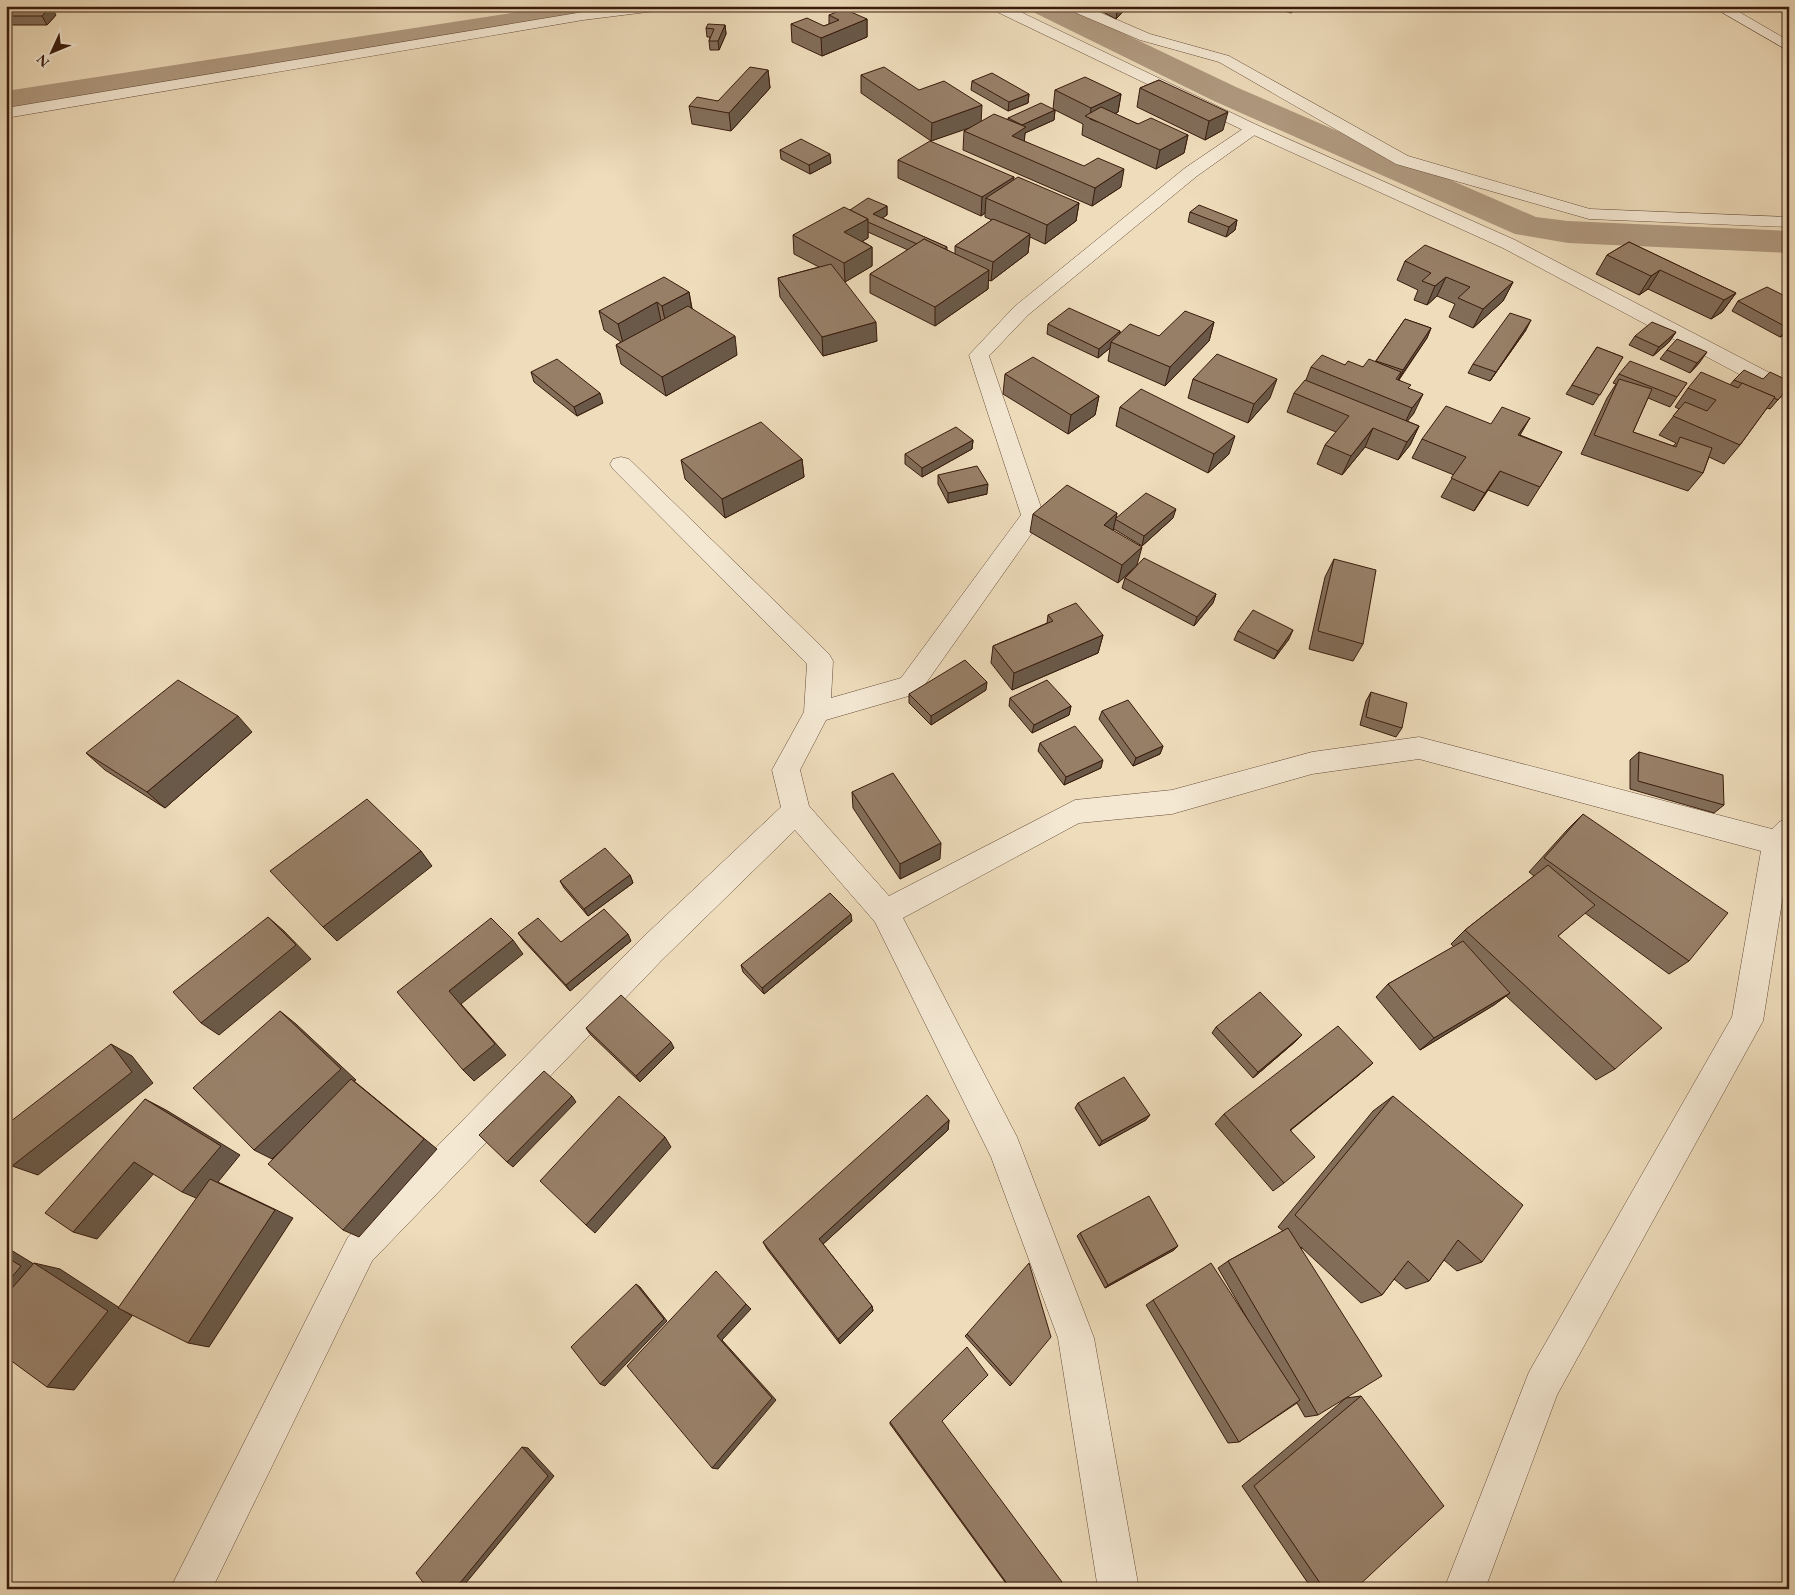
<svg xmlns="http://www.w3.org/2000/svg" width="1795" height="1595" viewBox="0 0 1795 1595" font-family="'EB Garamond',serif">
	<rect width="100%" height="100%" fill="#eedcbb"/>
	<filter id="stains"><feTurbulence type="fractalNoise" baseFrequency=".004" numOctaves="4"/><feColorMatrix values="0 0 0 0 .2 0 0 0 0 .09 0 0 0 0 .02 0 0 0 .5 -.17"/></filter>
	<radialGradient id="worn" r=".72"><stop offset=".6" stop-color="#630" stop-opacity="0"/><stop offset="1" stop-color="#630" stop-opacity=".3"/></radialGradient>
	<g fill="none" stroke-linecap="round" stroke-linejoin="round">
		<!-- canal -->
		<g fill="#b09a80" fill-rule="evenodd">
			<polygon points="557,6 626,6 622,12 612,14 274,69 6,109 6,91"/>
			<polygon points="1029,6 1066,6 1236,87 1536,217 1568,221 1789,231 1789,253 1568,243 1515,234 1214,101 1033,12"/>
		</g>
		<!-- minor casing -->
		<g stroke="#664b38" stroke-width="1">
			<g id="minor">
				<polygon points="1065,6 1085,6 1150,34 1229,56 1408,156 1590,209 1789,217 1789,227 1589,219 1396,164 1219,62 1140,40 1067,9"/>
				<polygon points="1711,6 1729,6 1789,41 1789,51"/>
				<polygon points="1253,124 1259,126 1261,129 1259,132 1197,176 1028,315 989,356 1044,516 919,693 826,720 800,770 809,806 889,896 1075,800 1172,790 1312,752 1419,737 1772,829 1779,822 1789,818 1789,858 1763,1021 1557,1395 1485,1589 1444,1589 1529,1372 1732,1017 1761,851 1419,759 1312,774 1172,814 1079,823 903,918 1017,1137 1094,1338 1139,1589 1098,1589 1058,1338 991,1157 875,922 795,830 662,960 372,1261 212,1589 170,1589 348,1237 640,940 781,807 772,770 804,712 807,664 613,469 610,464 613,459 621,457 629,459 829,654 833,661 831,698 901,678 1021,515 969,355 1014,307 1185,168 1247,126"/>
			</g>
		</g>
		<!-- tertiary casing -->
		<g stroke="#664b38" stroke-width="1">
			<g id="tertiary">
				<polygon points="627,6 670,6 663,10 583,20 6,118 6,108 583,12"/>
				<polygon points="989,6 1008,6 1259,126 1515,240 1789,383 1789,398 1782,397 1503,248 1247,132 991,9"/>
			</g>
		</g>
		<!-- minor -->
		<use href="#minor" fill="#f4e8d3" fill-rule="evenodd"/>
		<!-- tertiary -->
		<use href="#tertiary" fill="#f4e8d3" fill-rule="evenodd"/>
	</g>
	<!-- wall -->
	<g fill="#826d59" stroke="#391b0c">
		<polygon points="6,6 56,15 47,25 6,25"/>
		<polygon points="1101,6 1128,6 1116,19 1101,11"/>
		<polygon points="1267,6 1299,6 1291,13"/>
		<polygon points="829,15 867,19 867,37 822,56 792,42 791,24 824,26 829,24"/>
		<polygon points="725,25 726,34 719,50 710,50 709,41 710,37 707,37 706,28"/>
		<polygon points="768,70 770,88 731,131 692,124 689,106 718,101"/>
		<polygon points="861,75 919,90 981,122 1008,120 1008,118 1055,110 1054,120 1025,133 1024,141 1121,187 1092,206 963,150 964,131 970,127 931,141 861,93"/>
		<polygon points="1159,80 1223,130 1205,140 1137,107 1140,88"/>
		<polygon points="972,81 1029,94 1028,103 1008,111 971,90"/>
		<polygon points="1055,90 1121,94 1118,112 1115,114 1138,124 1188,135 1184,153 1156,169 1082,135 1083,124 1053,109"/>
		<polygon points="780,150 831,163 810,174 781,159"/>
		<polygon points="898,160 1014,177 1013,180 1079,203 1076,221 1045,244 1030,237 1028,253 991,281 988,280 988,289 935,326 870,293 870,274 908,250 868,232 868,238 862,241 872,247 872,266 845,282 844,281 877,341 823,356 780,297 778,278 819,267 794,254 793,235 850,210 887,206 887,215 882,218 947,247 947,250 955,254 955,246 992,220 985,217 985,213 981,216 898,178"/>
		<polygon points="1190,212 1237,220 1235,230 1226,237 1188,222"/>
		<polygon points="1629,242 1736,293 1722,312 1711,319 1648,289 1639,295 1596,274 1607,255"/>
		<polygon points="1405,261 1513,282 1503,301 1473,328 1449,317 1455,304 1437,296 1427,305 1414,300 1418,290 1397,280"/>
		<polygon points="689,292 692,308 737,355 666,396 621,364 616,345 621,342 604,330 599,311"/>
		<polygon points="1789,298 1789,333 1780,337 1732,311 1738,301"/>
		<polygon points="1405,319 1431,328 1427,338 1399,380 1410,389 1414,413 1407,421 1419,426 1410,445 1398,460 1365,447 1342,475 1317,464 1325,445 1336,432 1287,412 1294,393 1306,380 1311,367 1345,365 1363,367 1375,362"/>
		<polygon points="1214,322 1209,341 1165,386 1108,361 1110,348 1098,358 1047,334 1048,324 1120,331 1120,334 1159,336"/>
		<polygon points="1526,330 1490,381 1468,373 1473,364"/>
		<polygon points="1676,332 1669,342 1653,356 1629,345 1635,336"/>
		<polygon points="1597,347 1623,357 1593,405 1566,394"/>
		<polygon points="1667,350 1700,362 1690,373 1660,359"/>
		<polygon points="531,372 603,403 577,416 534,382"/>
		<polygon points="1005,374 1099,396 1095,415 1068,434 1003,394"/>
		<polygon points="1619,374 1687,383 1670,407 1648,398 1633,432 1673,446 1676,443 1659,435 1679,409 1675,407 1688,388 1730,385 1734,380 1763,379 1789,387 1770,409 1767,408 1740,445 1724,464 1709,457 1703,473 1688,491 1581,454 1607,398 1616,384 1613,383"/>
		<polygon points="1193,379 1270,398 1248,423 1188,398"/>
		<polygon points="1120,407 1229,454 1208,473 1116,426"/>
		<polygon points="1520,435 1562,452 1528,506 1488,490 1474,511 1441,497 1454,475 1412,458 1422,439"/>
		<polygon points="973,440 972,449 922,477 905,464 905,454"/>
		<polygon points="802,459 804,477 725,518 685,479 681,460"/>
		<polygon points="938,475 987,494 948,503 938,484"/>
		<polygon points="1117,513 1116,518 1173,518 1142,546 1114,529 1113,531 1137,565 1216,594 1213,603 1194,626 1122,588 1125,578 1134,568 1118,583 1030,532 1033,514"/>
		<polygon points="1334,559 1363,644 1353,661 1309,649 1325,577"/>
		<polygon points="1048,615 1103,635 1098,653 1012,690 991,663 993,646 1047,623"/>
		<polygon points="1238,631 1289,639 1274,659 1234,640"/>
		<polygon points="986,690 931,725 909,703 909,694"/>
		<polygon points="1371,692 1402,728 1396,737 1360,725 1366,701"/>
		<polygon points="1010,698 1071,706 1069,715 1032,733 1009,706"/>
		<polygon points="1102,711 1163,746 1160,754 1133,766 1099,719"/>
		<polygon points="252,732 165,808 105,770 86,753"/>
		<polygon points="1040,743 1101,768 1064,785 1038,751"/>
		<polygon points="1639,752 1724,805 1714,813 1630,789 1630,760"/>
		<polygon points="852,792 940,859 900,879 853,808"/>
		<polygon points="1583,814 1689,961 1669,974 1585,913 1558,936 1615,1069 1596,1080 1506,996 1494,1005 1420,1050 1376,997 1388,984 1454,947 1451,944 1465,930 1534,876 1529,872 1567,830"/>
		<polygon points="630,875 633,883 588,916 564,888 560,881"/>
		<polygon points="852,921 764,994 743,972 741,965"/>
		<polygon points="518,933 561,942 631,941 570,991 523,940"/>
		<polygon points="1216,1027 1302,1035 1296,1041 1253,1078 1212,1033"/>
		<polygon points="586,1028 674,1048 640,1082 590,1034"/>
		<polygon points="1360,1074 1291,1130 1284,1183 1273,1191 1215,1124 1224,1114"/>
		<polygon points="1393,1096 1482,1262 1457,1271 1444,1260 1429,1281 1406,1289 1394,1279 1382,1295 1361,1303 1301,1247 1318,1415 1305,1417 1297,1403 1239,1442 1228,1443 1146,1305 1153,1300 1248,1320 1218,1268 1228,1261 1283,1231 1278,1227 1373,1111"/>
		<polygon points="1078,1103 1146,1120 1099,1146 1075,1108"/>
		<polygon points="949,1120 948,1130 823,1244 872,1306 873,1311 840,1344 767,1249 763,1242"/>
		<polygon points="1080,1233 1174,1250 1105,1288 1077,1236"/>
		<polygon points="967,1334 1012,1384 1010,1386 965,1336"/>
		<polygon points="1361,1396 1355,1589 1312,1589 1242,1486 1346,1398"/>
		<polygon points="890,1422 1056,1589 1010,1589 890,1424"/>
	</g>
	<!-- shaded-wall -->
	<g fill="#6a5948" stroke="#391b0c">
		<polygon points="51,6 56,15 47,25 42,16"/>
		<polygon points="1118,6 1128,6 1116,19"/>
		<polygon points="1293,6 1299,6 1291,13"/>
		<polygon points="867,19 867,37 822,56 821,38"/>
		<polygon points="725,25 726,34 719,50 718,41"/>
		<polygon points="768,70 770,88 731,131 729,113"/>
		<polygon points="1029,94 1028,103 1008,111 1009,102"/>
		<polygon points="1121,94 1118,112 1098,122 1090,119 1091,108"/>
		<polygon points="982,105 981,124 931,141 932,123"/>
		<polygon points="1055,110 1054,120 1025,133 1024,146 1012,136 1022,125"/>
		<polygon points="1228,112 1223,130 1205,140 1209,121"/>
		<polygon points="1188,135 1184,153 1156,169 1160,150"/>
		<polygon points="830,154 831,163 810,174 809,165"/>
		<polygon points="1124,169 1121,187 1092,206 1095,188"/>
		<polygon points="1014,177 1012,195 986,198 985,213 981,216 982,197"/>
		<polygon points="1079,203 1076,221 1045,244 1047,225"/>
		<polygon points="887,206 887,215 873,224 873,214"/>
		<polygon points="868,219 868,238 845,251 844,232"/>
		<polygon points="1237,220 1235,230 1226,237 1229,227"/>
		<polygon points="1030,234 1028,253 991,281 993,262"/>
		<polygon points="872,247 872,266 845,282 844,263"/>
		<polygon points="989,270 988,289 935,326 935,307"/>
		<polygon points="1660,270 1648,289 1639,295 1651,276"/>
		<polygon points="1446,277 1437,296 1427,305 1435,286"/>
		<polygon points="1513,282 1503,301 1473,328 1483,309"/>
		<polygon points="689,292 692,311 666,325 662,306"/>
		<polygon points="1736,293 1722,312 1711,319 1724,300"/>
		<polygon points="657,302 661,321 623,343 618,324"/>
		<polygon points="1531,320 1526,330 1490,381 1496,372"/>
		<polygon points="876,322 877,341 823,356 822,337"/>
		<polygon points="1214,322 1209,341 1165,386 1170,367"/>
		<polygon points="1789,327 1789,333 1780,337 1788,328"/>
		<polygon points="1431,328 1427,338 1398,380 1403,370"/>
		<polygon points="1120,331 1119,341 1111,342 1110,348 1098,358 1099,349"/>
		<polygon points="1676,332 1669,342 1653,356 1659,347"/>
		<polygon points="735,336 737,355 666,396 662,377"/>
		<polygon points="1707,352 1700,362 1690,373 1697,363"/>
		<polygon points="1277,379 1270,398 1248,423 1254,404"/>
		<polygon points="600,393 603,403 577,416 574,407"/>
		<polygon points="1423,394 1414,413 1403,427 1412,408"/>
		<polygon points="1099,396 1095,415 1068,434 1071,415"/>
		<polygon points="1530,418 1519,437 1518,435"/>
		<polygon points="1419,426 1410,445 1398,460 1407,442"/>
		<polygon points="1373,428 1365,447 1342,475 1351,456"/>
		<polygon points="1235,436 1229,454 1208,473 1214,454"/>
		<polygon points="973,440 972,449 922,477 922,468"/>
		<polygon points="802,459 804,477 725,518 722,499"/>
		<polygon points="1500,471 1488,490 1474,511 1485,493"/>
		<polygon points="988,484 987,494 948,503 948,493"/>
		<polygon points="1176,509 1173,518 1142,546 1144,536"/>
		<polygon points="1117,513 1113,531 1104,525"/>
		<polygon points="1142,547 1137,565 1118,583 1122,565"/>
		<polygon points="1216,594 1213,603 1194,626 1197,617"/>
		<polygon points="1293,630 1289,639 1274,659 1278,651"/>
		<polygon points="1103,635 1098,653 1012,690 1014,673"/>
		<polygon points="987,682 986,690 931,725 931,716"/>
		<polygon points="1071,706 1069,715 1032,733 1034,725"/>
		<polygon points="238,716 252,732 165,808 147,792"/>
		<polygon points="1163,746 1160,754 1133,766 1136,758"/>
		<polygon points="1103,760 1101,768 1064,785 1066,777"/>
		<polygon points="941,843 940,859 900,879 900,864"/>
		<polygon points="421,851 432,866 337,941 323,927"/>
		<polygon points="630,875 633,883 588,916 584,909"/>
		<polygon points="851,914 852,921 764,994 762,988"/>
		<polygon points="268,917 284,931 311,959 219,1035 201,1023"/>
		<polygon points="628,934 631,941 570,991 566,985"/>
		<polygon points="513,940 523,954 461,1004 506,1055 474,1081 463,1070 449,991"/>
		<polygon points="1510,993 1494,1005 1420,1050 1434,1038"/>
		<polygon points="280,1011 296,1024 356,1080 354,1081 365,1090 437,1149 359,1237 343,1230 354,1081 272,1159 254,1150"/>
		<polygon points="1302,1035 1296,1041 1253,1078 1258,1072"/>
		<polygon points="671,1042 674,1048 640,1082 636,1076"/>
		<polygon points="111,1044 132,1056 153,1083 38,1175 12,1166"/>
		<polygon points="1373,1063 1360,1074 1279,1139 1290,1130"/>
		<polygon points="572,1096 576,1102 513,1167 507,1162"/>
		<polygon points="145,1099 166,1110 240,1155 218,1182 293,1218 209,1347 188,1343 203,1201 182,1192"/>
		<polygon points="1150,1115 1146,1120 1099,1146 1102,1141"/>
		<polygon points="949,1120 948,1130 821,1246 819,1239"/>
		<polygon points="665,1137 671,1147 595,1233 586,1225"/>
		<polygon points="134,1162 156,1171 97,1239 73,1232"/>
		<polygon points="1178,1246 1174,1250 1105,1288 1108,1285"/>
		<polygon points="6,1247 47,1272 6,1322"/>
		<polygon points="34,1263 60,1269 132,1316 74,1390 47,1387"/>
		<polygon points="636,1284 640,1287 667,1321 605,1386 600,1384"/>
		<polygon points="746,1304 751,1309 722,1340 776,1400 718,1469 712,1468 717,1336"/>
		<polygon points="872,1306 873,1311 840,1344 838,1339"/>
		<polygon points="522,1447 528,1448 554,1476 461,1589 455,1589"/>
	</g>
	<!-- building -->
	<g fill="#977f67" stroke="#391b0c">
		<polygon points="6,6 51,6 42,16 6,16"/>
		<polygon points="844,9 867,19 821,38 791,24 807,18 824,26 839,20 829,15"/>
		<polygon points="708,24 725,25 718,41 709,41 714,29 706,28"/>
		<polygon points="750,67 768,70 729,113 689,106 697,97 718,101"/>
		<polygon points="884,67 919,90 944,81 982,105 932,123 861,75"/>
		<polygon points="992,73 1029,94 1009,102 972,81"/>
		<polygon points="1085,77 1121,94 1091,108 1055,90"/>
		<polygon points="1159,80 1228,112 1209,121 1140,88"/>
		<polygon points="1041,103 1055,110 1022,125 1008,118"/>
		<polygon points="1101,107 1138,124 1151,118 1188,135 1160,150 1085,116"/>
		<polygon points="994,114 1026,127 1012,136 1084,166 1098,158 1124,169 1095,188 964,131"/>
		<polygon points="801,139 830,154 809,165 780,150"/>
		<polygon points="930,141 1014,177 982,197 898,160"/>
		<polygon points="1018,177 1079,203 1047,225 986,198"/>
		<polygon points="868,198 887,206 873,214 947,247 944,249 924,239 917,244 868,222 868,219 850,210"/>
		<polygon points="1199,205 1237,220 1229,227 1190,212"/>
		<polygon points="844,207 868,219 844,232 872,247 844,263 793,235"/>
		<polygon points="993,219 1030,234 993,262 955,246"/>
		<polygon points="924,239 989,270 935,307 870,274"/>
		<polygon points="1629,242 1736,293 1724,300 1660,270 1651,276 1607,255"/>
		<polygon points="1425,245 1513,282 1483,309 1458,298 1470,287 1446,277 1435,286 1422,281 1431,273 1405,261"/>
		<polygon points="831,264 876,322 822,337 778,278"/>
		<polygon points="664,277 689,292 662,306 657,302 618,324 599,311"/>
		<polygon points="1767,287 1789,298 1789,313 1786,314 1789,316 1789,327 1788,328 1738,301"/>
		<polygon points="688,306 735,336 662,377 616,345"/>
		<polygon points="1069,308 1120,331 1099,349 1048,324"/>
		<polygon points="1185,311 1214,322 1170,367 1111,342 1130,324 1159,336"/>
		<polygon points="1510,313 1531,320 1496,372 1473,364"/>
		<polygon points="1405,319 1431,328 1403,370 1376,361"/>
		<polygon points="1652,322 1676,332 1659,347 1635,336"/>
		<polygon points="1677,339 1707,352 1697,363 1667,350"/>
		<polygon points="1597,347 1623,357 1600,395 1572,385"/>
		<polygon points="1217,354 1277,379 1254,404 1193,379"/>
		<polygon points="1322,355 1345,365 1348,361 1363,367 1369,359 1401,372 1396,379 1411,385 1408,388 1423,394 1412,408 1311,367"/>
		<polygon points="1033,357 1099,396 1071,415 1005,374"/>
		<polygon points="557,359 600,393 574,407 531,372"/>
		<polygon points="1630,361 1687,383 1677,397 1619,374"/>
		<polygon points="1744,370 1763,379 1770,372 1789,381 1789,387 1778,400 1774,398 1775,397 1734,380"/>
		<polygon points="1701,372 1738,388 1742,383 1775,397 1740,445 1673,416 1685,402 1707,411 1716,400 1688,388"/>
		<polygon points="1619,379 1652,389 1633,432 1676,447 1680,437 1712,448 1703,473 1594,435"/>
		<polygon points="1305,380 1419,426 1407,442 1373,428 1351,456 1325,445 1349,416 1294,393"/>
		<polygon points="1141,389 1235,436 1214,454 1120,407"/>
		<polygon points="1446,406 1491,424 1502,407 1530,418 1518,435 1562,452 1540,487 1500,471 1485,493 1451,478 1466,457 1422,439"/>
		<polygon points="761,422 802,459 722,499 681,460"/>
		<polygon points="956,427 973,440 922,468 905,454"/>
		<polygon points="977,466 988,484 948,493 938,475"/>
		<polygon points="1067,485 1117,513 1104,525 1142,547 1122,565 1033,514"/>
		<polygon points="1146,493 1176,509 1144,536 1115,519"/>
		<polygon points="1144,558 1216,594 1197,617 1125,578"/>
		<polygon points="1334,559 1376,570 1363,644 1318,631"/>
		<polygon points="1076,603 1103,635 1014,673 993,646 1053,621 1048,615"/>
		<polygon points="1253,610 1293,630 1278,651 1238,631"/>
		<polygon points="965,660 987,682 931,716 909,694"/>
		<polygon points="178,680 238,716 147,792 86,753"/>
		<polygon points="1047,680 1071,706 1034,725 1010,698"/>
		<polygon points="1371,692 1407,703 1402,728 1366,717"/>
		<polygon points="1128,700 1163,746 1136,758 1102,711"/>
		<polygon points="1075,726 1103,760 1066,777 1040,743"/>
		<polygon points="1639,752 1723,775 1724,805 1638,781"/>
		<polygon points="893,773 941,843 900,864 852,792"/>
		<polygon points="367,799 421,851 323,927 270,871"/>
		<polygon points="1583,814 1728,913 1689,961 1544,858"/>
		<polygon points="605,848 630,875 584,909 560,881"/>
		<polygon points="1548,865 1595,905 1558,936 1662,1028 1615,1069 1465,930"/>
		<polygon points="830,893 851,914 762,988 741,965"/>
		<polygon points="604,909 628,934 566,985 518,933 538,918 561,942"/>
		<polygon points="268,917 296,945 201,1023 173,992"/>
		<polygon points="491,918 513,940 449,991 495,1044 463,1070 397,992"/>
		<polygon points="1463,941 1510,993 1434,1038 1388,984"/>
		<polygon points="1260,992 1302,1035 1258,1072 1216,1027"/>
		<polygon points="621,995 671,1042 636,1076 586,1028"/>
		<polygon points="280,1011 341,1069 254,1150 193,1088"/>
		<polygon points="1338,1026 1373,1063 1290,1130 1315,1157 1284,1183 1224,1114"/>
		<polygon points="111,1044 132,1072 12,1166 6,1157 6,1125"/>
		<polygon points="544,1071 572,1096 507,1162 479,1135"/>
		<polygon points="1124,1077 1150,1115 1102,1141 1078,1103"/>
		<polygon points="351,1079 424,1139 343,1230 268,1164"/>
		<polygon points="927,1095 949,1120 819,1239 872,1306 838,1339 763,1242"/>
		<polygon points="619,1096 665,1137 586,1225 540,1181"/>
		<polygon points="1393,1096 1523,1205 1482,1262 1458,1240 1429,1281 1408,1261 1382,1295 1295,1215"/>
		<polygon points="145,1099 221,1146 182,1192 134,1162 73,1232 45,1213"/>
		<polygon points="210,1179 275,1210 188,1343 118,1308"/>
		<polygon points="1149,1196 1178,1246 1108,1285 1080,1233"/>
		<polygon points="1288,1228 1382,1376 1318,1415 1228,1261"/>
		<polygon points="6,1257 21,1266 6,1284"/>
		<polygon points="34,1263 108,1311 47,1387 6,1357 6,1295"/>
		<polygon points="1029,1263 1051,1337 1012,1384 967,1334"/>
		<polygon points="1211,1263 1300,1400 1239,1442 1153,1300"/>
		<polygon points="716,1271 746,1304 717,1336 772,1398 712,1468 627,1366"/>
		<polygon points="636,1284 664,1319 600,1384 571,1347"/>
		<polygon points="967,1347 988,1375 942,1421 1062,1582 1056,1589 1011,1589 890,1422"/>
		<polygon points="1361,1396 1444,1506 1355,1589 1324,1589 1254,1486"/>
		<polygon points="522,1447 548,1476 455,1589 428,1589 416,1573"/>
	</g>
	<!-- margin -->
	<rect width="1795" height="1595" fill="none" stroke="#eedcbb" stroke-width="25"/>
	<rect x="8" y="8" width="1780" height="1580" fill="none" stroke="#391b0c" stroke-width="2.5"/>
	<rect x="12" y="12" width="1770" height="1570" fill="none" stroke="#391b0c"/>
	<!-- north arrow -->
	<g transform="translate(52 52) rotate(226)" stroke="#f4e8d3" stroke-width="4" paint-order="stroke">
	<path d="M0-4L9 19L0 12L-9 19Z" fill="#391b0c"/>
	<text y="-8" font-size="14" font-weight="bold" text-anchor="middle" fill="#391b0c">N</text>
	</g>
	<rect width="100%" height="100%" filter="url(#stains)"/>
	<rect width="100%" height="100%" fill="url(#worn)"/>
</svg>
